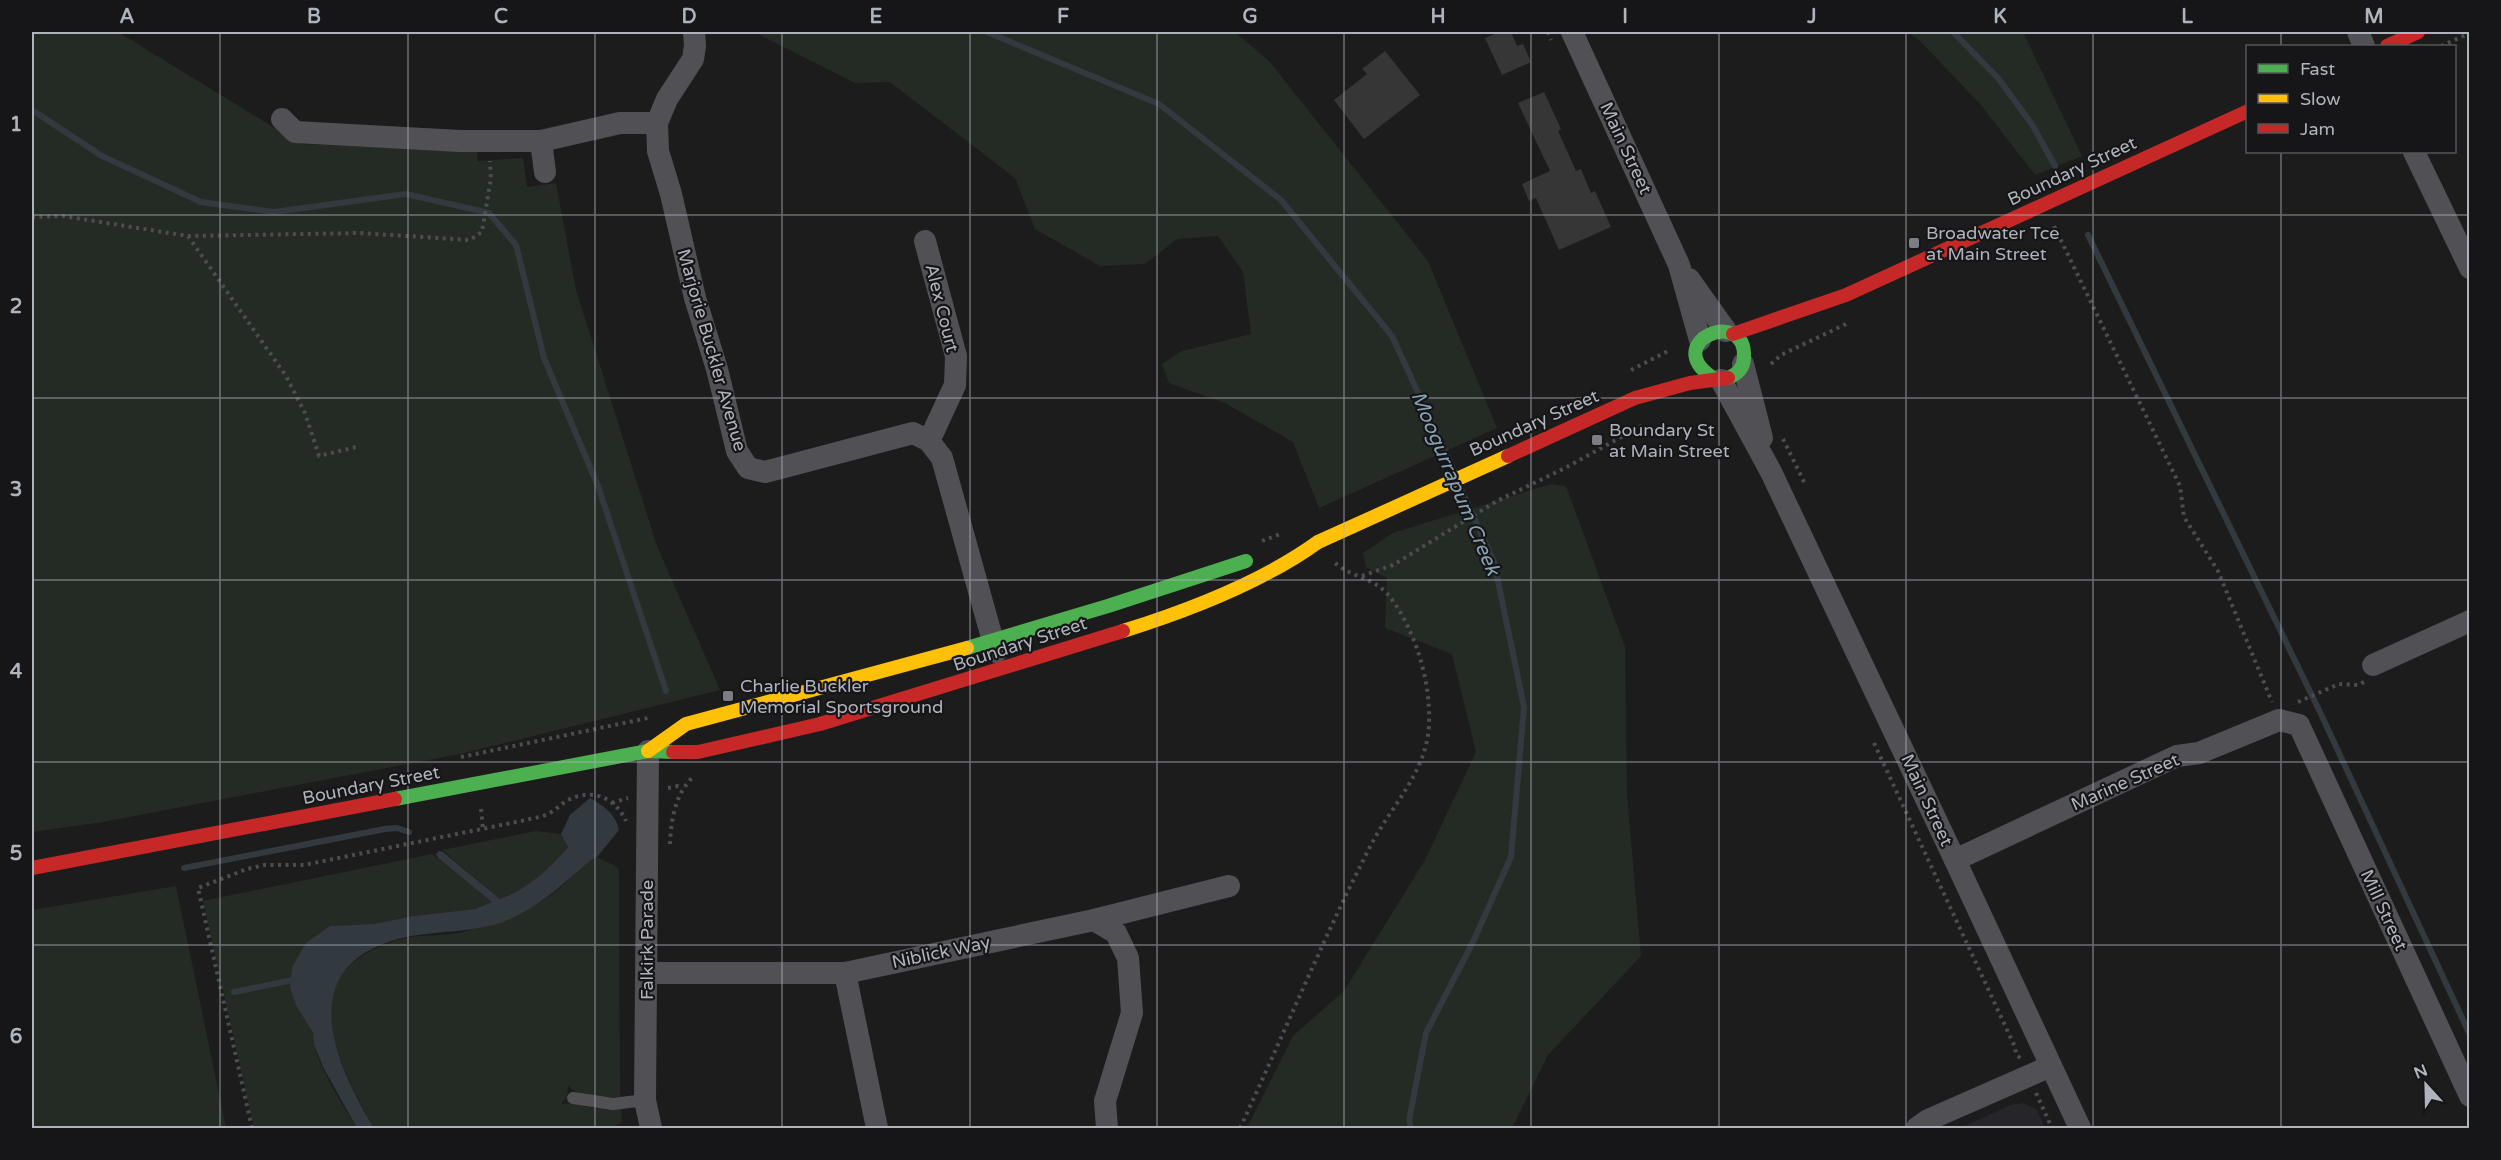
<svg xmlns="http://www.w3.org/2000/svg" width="2501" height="1160" viewBox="0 0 2501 1160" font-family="'Varela Round',sans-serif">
	<rect width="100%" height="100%" fill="#1c1c1c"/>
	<!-- built -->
	<polygon fill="#262628" points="2023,1103 2037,1110 2045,1128 1960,1128 2011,1105"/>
	<!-- green -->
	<g fill="#242b25">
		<polygon points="32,32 118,32 301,144 477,151 478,161 523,158 527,187 556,183 576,290 657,546 720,690 460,754 103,822 32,832"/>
		<polygon points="754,32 1235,32 1269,61 1428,261 1497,428 1319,508 1293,442 1225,403 1169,383 1162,364 1182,351 1251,334 1243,272 1218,236 1177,239 1145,264 1100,266 1035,229 1015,178 890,82 855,83"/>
		<polygon points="1908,32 2023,32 2082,156 2035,175 1981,105 1920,41"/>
		<polygon points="1551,484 1566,486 1625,647 1627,795 1641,956 1548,1055 1512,1128 1247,1128 1293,1036 1344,991 1425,860 1476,752 1452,654 1385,628 1387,578 1366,567 1363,553 1393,533"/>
		<path d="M536 831 561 834 568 846C546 872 531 887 500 899L442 850Z"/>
		<path d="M432 854 493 902 475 909 413 916 374 924 341 925 292 967C289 1004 298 1002 312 1032 314 1036 313 1041 314 1045 322 1073 342 1104 357 1128H254L203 901Z"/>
		<path d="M597 857C604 862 616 864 619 870L620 1097C605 1097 577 1098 568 1085L567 1097 561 1104 570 1103 593 1108 621 1107 622 1122 611 1128H374C336 1059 289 973 398 940 421 933 447 938 470 930 490 924 525 911 542 901 560 890 575 873 591 860Z"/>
		<polygon points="176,886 226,1128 32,1128 32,910"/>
	</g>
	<!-- water -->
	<path fill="#323a3f" d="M590 798C604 806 616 814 619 830L597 857 591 860C563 884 534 912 497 924 469 932 440 931 411 936 293 960 329 1054 374 1128H357L324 1069 314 1045 313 1033 296 1005 290 988 292 967 306 943 330 926 374 924 413 916 475 909 492 902 438 858 436 854 439 851 443 852 500 899C529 888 548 870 568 847L561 834 570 815Z"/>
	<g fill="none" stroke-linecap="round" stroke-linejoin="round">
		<!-- stream -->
		<g stroke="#323a3f" stroke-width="6">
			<polyline points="987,32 1159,104 1281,200 1392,336 1454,471"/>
			<polyline points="1953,32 1998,78 2033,126 2055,166"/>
			<polyline points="32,110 102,156 201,202 274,212 406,194 489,213 516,245 544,358 598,486 666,691"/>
			<polyline points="2088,235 2320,712 2470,1035"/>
			<polyline points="184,868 385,829 397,828 409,832"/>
			<polyline points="234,992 298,979"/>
			<polyline points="1411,1128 1409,1120 1426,1033 1473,942 1511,857 1524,707 1494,562 1461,489"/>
		</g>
	</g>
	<!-- building -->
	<g fill="#363637">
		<polygon points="1500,32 1511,32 1517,46 1523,44 1531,62 1502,75 1485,38"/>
		<polygon points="1385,51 1420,95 1364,139 1334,100 1367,74 1362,69"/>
		<polygon points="1544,92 1561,129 1558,131 1576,171 1581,169 1591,193 1595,191 1611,227 1559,250 1536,198 1529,201 1522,184 1550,171 1518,103"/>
	</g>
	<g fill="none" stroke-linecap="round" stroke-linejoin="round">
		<!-- path -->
		<g stroke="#4c4d50" stroke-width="4" stroke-dasharray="3 4.5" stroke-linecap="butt">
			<polyline points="1548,32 1551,40"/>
			<polyline points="2441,46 2470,33"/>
			<polyline points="32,217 63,216 188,236 360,233 470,240 482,232 491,178 490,161"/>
			<polyline points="2054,226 2180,486 2184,517 2218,571 2272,702"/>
			<polyline points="188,236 286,376 305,413 319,456 360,446"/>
			<polyline points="1771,364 1781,355 1846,324"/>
			<polyline points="1631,370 1670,350"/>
			<polyline points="1783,439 1806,486"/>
			<polyline points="1262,541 1283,533"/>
			<polyline points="1362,576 1393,565 1497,501 1565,468 1643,425"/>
			<polyline points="2298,702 2339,684 2358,685 2364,682"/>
			<polyline points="1874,743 2015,1047 2016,1054 2021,1059"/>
			<polyline points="461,757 648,718"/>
			<polyline points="668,788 678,786 682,789"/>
			<polyline points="612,803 628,798"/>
			<polyline points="481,809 483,829"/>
			<path d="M670 844C671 820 675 794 693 777"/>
			<polyline points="2036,1093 2052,1128"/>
			<path d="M252 1128 198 888 247 869 265 865H304L526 820C533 818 542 817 548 814 556 810 561 804 568 800 592 788 615 797 626 821"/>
			<path d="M1240 1128C1284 1034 1324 936 1372 843 1393 804 1426 772 1429 726 1431 684 1417 635 1393 601 1377 576 1351 579 1333 561"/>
		</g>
		<!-- lane -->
		<polyline stroke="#515155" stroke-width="12" points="573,1098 613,1104 645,1100"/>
		<!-- street -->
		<g stroke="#515155" stroke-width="22">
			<polyline points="694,32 695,46 693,59 667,99 657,123 658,151 671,194 695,298 717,369 737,451 748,468 765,472 913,433 929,441 942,458 996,652"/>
			<polyline points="1572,32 1679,265 1700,340"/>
			<polyline points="2358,32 2364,46"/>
			<polyline points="282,119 295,132 460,141 541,141 620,123 657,123"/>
			<polyline points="541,141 545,172"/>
			<polyline points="2414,152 2470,268"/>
			<polyline points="925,241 956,356 955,385 929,441"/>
			<polyline points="1689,279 1726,331"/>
			<polyline points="1743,364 1762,438"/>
			<polyline points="1721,380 1771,472 1955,860 2080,1128"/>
			<polyline points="2373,665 2470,621"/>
			<polyline points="648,751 645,1100 651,1128"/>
			<polyline points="1955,860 2177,756 2199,753 2279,720 2299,725 2470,1096"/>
			<polyline points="1094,920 1116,933 1128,958 1132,1013 1105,1101 1107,1128"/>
			<polyline points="648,973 845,973 1094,920 1229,886"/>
			<polyline points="845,973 877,1128"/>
			<polyline points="1917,1128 1928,1120 2051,1066"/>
		</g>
		<!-- fast -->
		<g stroke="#4caf50" stroke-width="14">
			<path d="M1713 378C1659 342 1746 306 1744 357 1744 367 1738 374 1728 378"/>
			<polyline points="967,648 1108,606 1246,561"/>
			<polyline points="395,799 648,751 673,752"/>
		</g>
		<!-- slow -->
		<g stroke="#ffc107" stroke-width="14">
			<path d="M1123 631C1187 611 1264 581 1318 542L1508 456"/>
			<polyline points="648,751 686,724 967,648"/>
		</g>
		<!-- jam -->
		<g stroke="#c62828" stroke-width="14">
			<polyline points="2387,46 2418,32"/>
			<polyline points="1733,334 1846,295 2248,111"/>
			<polyline points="1508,456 1635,398 1690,383 1728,378"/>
			<polyline points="673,752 698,752 820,724 1123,631"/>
			<polyline points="32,868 395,799"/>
		</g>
	</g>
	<!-- grid -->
	<path fill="none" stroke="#afb3bb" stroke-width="1.5" stroke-opacity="0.55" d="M220 32V1128M408 32V1128M595 32V1128M782 32V1128M970 32V1128M1157 32V1128M1344 32V1128M1531 32V1128M1719 32V1128M1906 32V1128M2093 32V1128M2281 32V46M2281 152V1128M32 215H2470M32 398H2470M32 580H2470M32 762H2470M32 945H2470"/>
	<!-- markers -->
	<g fill="#7c7e83" stroke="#161618" stroke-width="2">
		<rect x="1908" y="237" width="12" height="12" rx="3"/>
		<rect x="1591" y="434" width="12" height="12" rx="3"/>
		<rect x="722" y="690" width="12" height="12" rx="3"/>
	</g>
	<g text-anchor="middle" stroke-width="4.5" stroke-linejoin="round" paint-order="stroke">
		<!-- street labels -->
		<g font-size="18" fill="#afb3bb" stroke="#161618">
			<text transform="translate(1626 148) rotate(65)" y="6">Main Street</text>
			<text transform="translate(2072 171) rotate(-25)" y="6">Boundary Street</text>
			<text transform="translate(942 308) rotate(76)" y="6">Alex Court</text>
			<text transform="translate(712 350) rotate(74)" y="6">Marjorie Buckler Avenue</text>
			<text transform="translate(1534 423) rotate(-24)" y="6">Boundary Street</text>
			<text transform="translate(1020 644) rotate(-18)" y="6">Boundary Street</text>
			<text transform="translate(2125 782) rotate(-24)" y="6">Marine Street</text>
			<text transform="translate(371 785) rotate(-11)" y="6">Boundary Street</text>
			<text transform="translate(1927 800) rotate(65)" y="6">Main Street</text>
			<text transform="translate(2384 910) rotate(65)" y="6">Mill Street</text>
			<text transform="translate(647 940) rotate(-90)" y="6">Falkirk Parade</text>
			<text transform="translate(941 952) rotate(-12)" y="6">Niblick Way</text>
		</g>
		<!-- poi labels -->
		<g font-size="18" fill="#afb3bb" stroke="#161618" text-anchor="start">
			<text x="1926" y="239">Broadwater Tce<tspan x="1926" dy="21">at Main Street</tspan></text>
			<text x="1609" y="436">Boundary St<tspan x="1609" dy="21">at Main Street</tspan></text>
			<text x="740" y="692">Charlie Buckler<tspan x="740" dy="21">Memorial Sportsground</tspan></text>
		</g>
		<!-- water labels -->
		<g font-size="20" font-style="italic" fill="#89a2b3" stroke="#161618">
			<text transform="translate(1456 483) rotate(67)" y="7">Moogurrapum Creek</text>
		</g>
	</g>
	<!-- border -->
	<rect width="2501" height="1160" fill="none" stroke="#161618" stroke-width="66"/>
	<!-- legend -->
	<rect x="2246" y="45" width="210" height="108" fill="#161618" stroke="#535559" stroke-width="1.5"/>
	<rect x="2258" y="64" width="30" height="9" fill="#4caf50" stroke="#535559" stroke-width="1.5"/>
	<text x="2300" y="75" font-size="18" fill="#afb3bb">Fast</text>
	<rect x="2258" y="94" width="30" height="9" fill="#ffc107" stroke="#535559" stroke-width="1.5"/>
	<text x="2300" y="105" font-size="18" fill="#afb3bb">Slow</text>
	<rect x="2258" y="124" width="30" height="9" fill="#c62828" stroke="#535559" stroke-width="1.5"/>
	<text x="2300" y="135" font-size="18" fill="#afb3bb">Jam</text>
	<!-- north arrow -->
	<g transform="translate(2426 1085) rotate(338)" stroke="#161618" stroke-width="4.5" paint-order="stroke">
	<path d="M0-4.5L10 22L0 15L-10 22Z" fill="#afb3bb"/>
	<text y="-9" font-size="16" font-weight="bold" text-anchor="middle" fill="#afb3bb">N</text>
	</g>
	<rect x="33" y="33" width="2435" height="1094" fill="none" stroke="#afb3bb" stroke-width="2"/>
	<g font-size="20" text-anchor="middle" font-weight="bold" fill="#afb3bb">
		<text x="127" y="23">A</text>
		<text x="314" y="23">B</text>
		<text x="501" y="23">C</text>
		<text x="689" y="23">D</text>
		<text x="876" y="23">E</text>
		<text x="1063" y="23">F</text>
		<text x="1250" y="23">G</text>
		<text x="1438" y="23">H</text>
		<text x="1625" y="23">I</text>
		<text x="1812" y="23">J</text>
		<text x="2000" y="23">K</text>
		<text x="2187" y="23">L</text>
		<text x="2374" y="23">M</text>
		<text x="16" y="131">1</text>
		<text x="16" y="313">2</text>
		<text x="16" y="496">3</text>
		<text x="16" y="678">4</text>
		<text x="16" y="860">5</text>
		<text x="16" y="1043">6</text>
	</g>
</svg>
